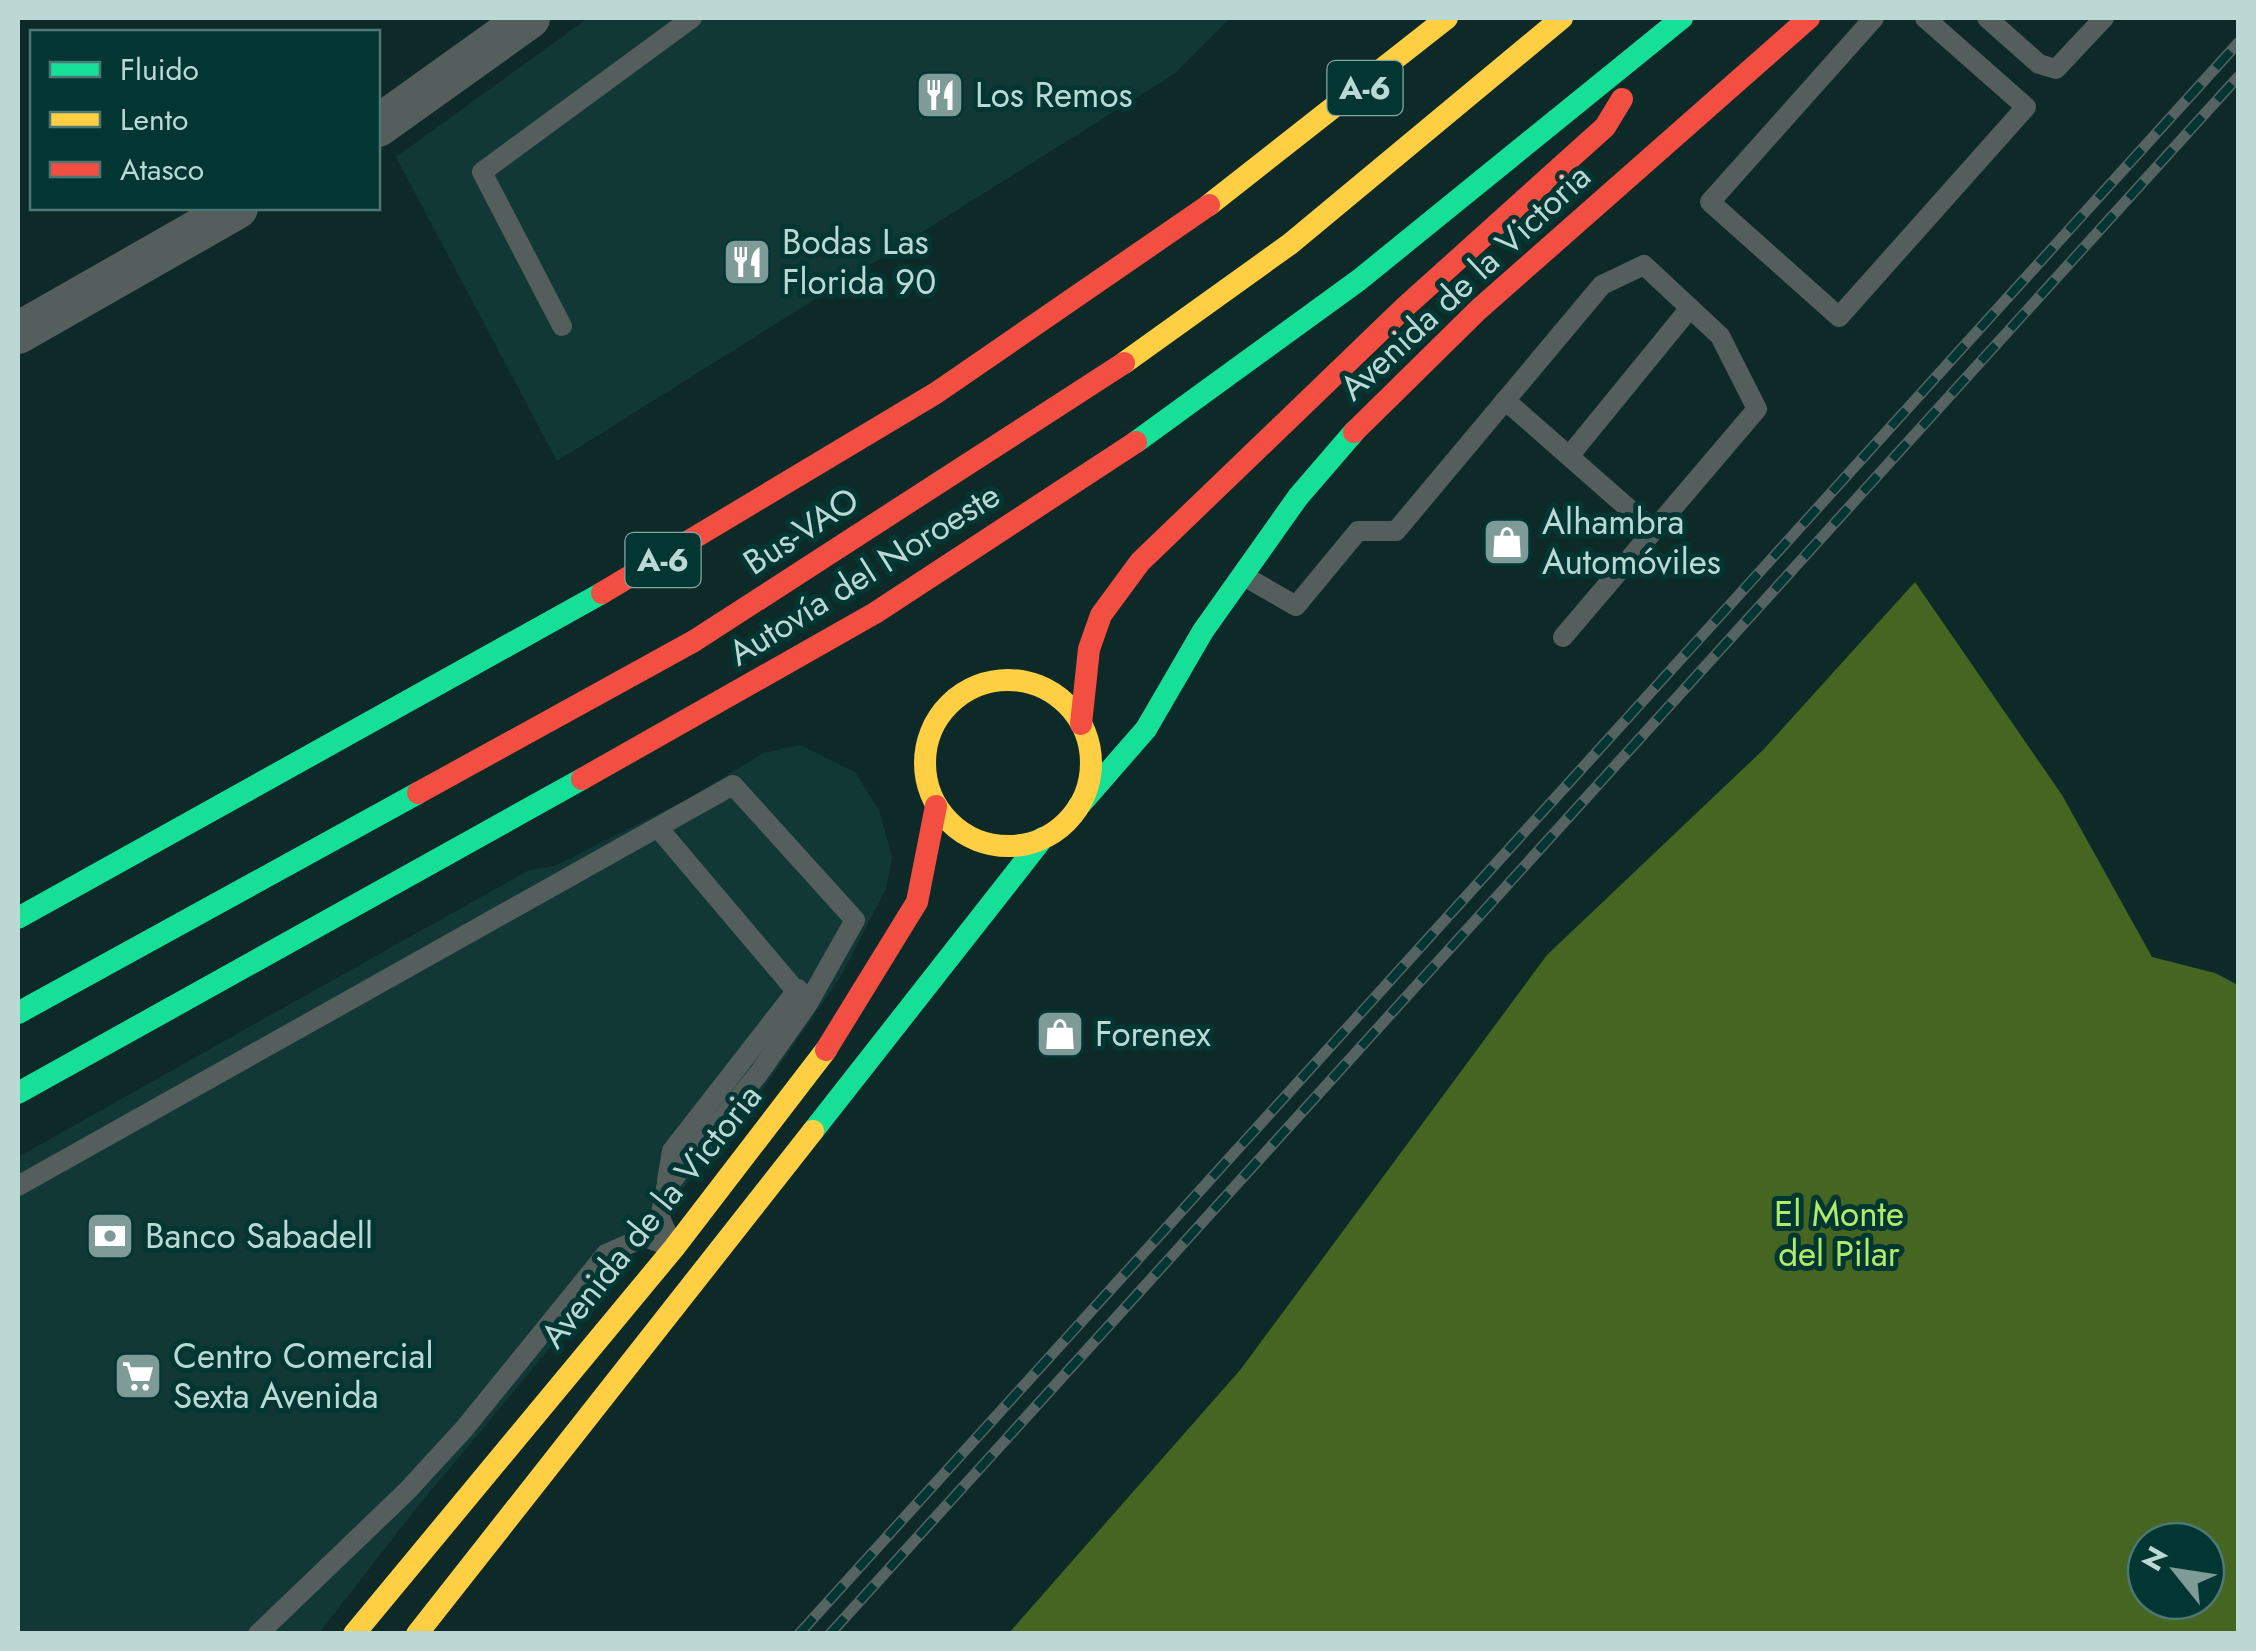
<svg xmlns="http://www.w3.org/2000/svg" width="2256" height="1651" viewBox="0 0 2256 1651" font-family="Jost,sans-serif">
	<rect width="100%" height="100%" fill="#0e2a28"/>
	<!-- built -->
	<g fill="#123836">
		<polygon points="588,18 1230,18 1174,74 557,461 396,157"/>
		<polygon points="800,745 855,772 879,810 892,857 886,889 840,978 747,1112 414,1511 319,1633 18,1634 18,1157 529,870 555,866 686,800 764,753"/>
	</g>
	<!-- forest -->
	<path fill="#456620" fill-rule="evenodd" d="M1915 582 2062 795 2152 957 2215 973 2238 985V1633H1009L1241 1369 1547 955 1763 750ZM2146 1541H2206V1601H2146Z"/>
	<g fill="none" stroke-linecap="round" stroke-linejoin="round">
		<!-- lane -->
		<g stroke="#535e5d" stroke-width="20">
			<polyline points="1874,18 1710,202 1839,317 2026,107 1925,18"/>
			<polyline points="1987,18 2039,64 2056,69 2104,18"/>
			<polyline points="562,326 482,172 692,18"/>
			<polyline points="1505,400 1653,530"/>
			<polyline points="1570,455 1690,308"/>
			<polyline points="1244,576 1296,606 1358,531 1396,531 1602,285 1644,265 1720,336 1757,409 1563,637"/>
			<polyline points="659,829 803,999"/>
			<polyline points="667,1181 672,1151 798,989"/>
			<polyline points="18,1186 733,785 855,920 807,1005 759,1073 666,1188 660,1218 671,1242"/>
			<polyline points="258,1634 407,1491 464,1429 606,1254 645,1237 672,1247"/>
		</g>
		<!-- street -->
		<g stroke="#535e5d" stroke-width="42">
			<polyline points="378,126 529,18"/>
			<polyline points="18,333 237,208"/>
		</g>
		<!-- fast -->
		<g stroke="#16e098" stroke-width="22">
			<polyline points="1136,442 1359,280 1682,18"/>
			<polyline points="1078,807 1146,729 1203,631 1298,497 1354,432"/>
			<polyline points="18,918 602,593"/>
			<polyline points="18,1013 418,793"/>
			<polyline points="18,1093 582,779"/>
			<polyline points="813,1131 1043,838"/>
		</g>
		<!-- slow -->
		<g stroke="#ffcf43" stroke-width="22">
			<polyline points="1209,205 1447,18"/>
			<polyline points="1124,363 1290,244 1562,18"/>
			<circle cx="1008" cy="763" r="83"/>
			<polyline points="354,1634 674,1248 826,1050"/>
			<polyline points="417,1634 813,1131"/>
		</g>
		<!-- jam -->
		<g stroke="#f24e42" stroke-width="22">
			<polyline points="1354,432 1478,310 1809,18"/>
			<polyline points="602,593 936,393 1209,205"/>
			<polyline points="1081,724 1089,649 1101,615 1140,562 1405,307 1605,127 1622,99"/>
			<polyline points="582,779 875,613 1136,442"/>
			<polyline points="418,793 694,641 1124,363"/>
			<polyline points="826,1050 917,902 936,806"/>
		</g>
		<!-- rail casing -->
		<g stroke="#556362" stroke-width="11">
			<g id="rail">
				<polyline points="799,1634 2238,43"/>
				<polyline points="830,1634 2238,77"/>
			</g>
		</g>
		<!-- rail -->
		<use href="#rail" stroke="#023633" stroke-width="8" stroke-dasharray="22" stroke-linecap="butt"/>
	</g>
	<!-- icons -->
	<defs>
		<g id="restaurant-square" transform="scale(2.5)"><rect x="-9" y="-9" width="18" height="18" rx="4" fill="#7e9b98" stroke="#023633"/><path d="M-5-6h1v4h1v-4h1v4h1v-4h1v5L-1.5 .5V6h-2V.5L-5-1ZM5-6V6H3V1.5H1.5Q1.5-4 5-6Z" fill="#fff"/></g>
		<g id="shop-square" transform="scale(2.5)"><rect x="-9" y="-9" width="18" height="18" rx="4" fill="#7e9b98" stroke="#023633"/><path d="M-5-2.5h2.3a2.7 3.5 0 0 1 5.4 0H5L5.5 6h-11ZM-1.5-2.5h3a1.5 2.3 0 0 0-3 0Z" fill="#fff"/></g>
		<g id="bank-square" transform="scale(2.5)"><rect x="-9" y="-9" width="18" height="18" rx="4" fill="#7e9b98" stroke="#023633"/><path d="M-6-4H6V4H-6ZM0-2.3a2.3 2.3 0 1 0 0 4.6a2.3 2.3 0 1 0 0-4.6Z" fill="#fff"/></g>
		<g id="supermarket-square" transform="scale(2.5)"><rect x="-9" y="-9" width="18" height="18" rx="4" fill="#7e9b98" stroke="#023633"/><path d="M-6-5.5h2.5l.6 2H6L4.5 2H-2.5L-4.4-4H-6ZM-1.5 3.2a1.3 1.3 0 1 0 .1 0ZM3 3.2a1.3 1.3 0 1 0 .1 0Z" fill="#fff"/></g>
	</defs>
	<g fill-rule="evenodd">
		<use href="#restaurant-square" x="940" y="95"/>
		<use href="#restaurant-square" x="747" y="262"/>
		<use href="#shop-square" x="1507" y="542"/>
		<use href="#shop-square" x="1060" y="1034"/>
		<use href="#bank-square" x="110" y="1236"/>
		<use href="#supermarket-square" x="138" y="1376"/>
	</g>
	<g text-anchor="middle" stroke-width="10" stroke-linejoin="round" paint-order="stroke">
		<!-- shield labels -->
		<g fill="#023633" stroke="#84a7a4" stroke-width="2.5">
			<rect x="1327.5" y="61" width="75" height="54" rx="8"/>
			<rect x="625.5" y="533" width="75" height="54" rx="8"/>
		</g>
		<g font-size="32" font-weight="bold" fill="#bbd8d5">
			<text x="1365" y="99">A-6</text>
			<text x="663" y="571">A-6</text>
		</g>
		<!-- poi labels -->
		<g font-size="35" fill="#bbd8d5" stroke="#023633" text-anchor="start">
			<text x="975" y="107">Los Remos</text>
			<text x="782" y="254">Bodas Las<tspan x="782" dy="40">Florida 90</tspan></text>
			<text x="1542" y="534">Alhambra<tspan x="1542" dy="40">Automóviles</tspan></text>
			<text x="1095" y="1046">Forenex</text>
			<text x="145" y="1248">Banco Sabadell</text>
			<text x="173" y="1368">Centro Comercial<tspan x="173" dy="40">Sexta Avenida</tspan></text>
		</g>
		<!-- street labels -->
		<g font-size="35" fill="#bbd8d5" stroke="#023633">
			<text transform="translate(1465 282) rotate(-43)" y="12">Avenida de la Victoria</text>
			<text transform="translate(801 531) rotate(-33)" y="12">Bus-VAO</text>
			<text transform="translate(864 574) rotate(-32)" y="12">Autovía del Noroeste</text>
			<text transform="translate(651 1216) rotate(-51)" y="12">Avenida de la Victoria</text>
		</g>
		<!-- park labels -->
		<g font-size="35" fill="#b2eb68" stroke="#023633">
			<text x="1839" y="1226">El Monte<tspan x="1839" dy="40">del Pilar</tspan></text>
		</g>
	</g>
	<!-- border -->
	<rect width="2256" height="1651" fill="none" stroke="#bbd8d5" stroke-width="40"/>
	<!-- legend -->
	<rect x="30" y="30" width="350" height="180" fill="#023633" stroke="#4c7774" stroke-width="2.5"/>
	<rect x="50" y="62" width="50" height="15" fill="#16e098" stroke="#4c7774" stroke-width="2.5"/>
	<text x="120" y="80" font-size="30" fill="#bbd8d5">Fluido</text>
	<rect x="50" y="112" width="50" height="15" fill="#ffcf43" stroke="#4c7774" stroke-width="2.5"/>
	<text x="120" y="130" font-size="30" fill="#bbd8d5">Lento</text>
	<rect x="50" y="162" width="50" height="15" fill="#f24e42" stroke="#4c7774" stroke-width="2.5"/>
	<text x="120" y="180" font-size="30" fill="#bbd8d5">Atasco</text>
	<!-- north arrow -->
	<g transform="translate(2176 1571) rotate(300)"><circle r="48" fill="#023633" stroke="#4c7774" stroke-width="2.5"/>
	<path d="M0-8L18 38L0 25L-18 38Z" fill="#7e9b98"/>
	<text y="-15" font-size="28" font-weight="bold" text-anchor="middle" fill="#bbd8d5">N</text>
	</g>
</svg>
